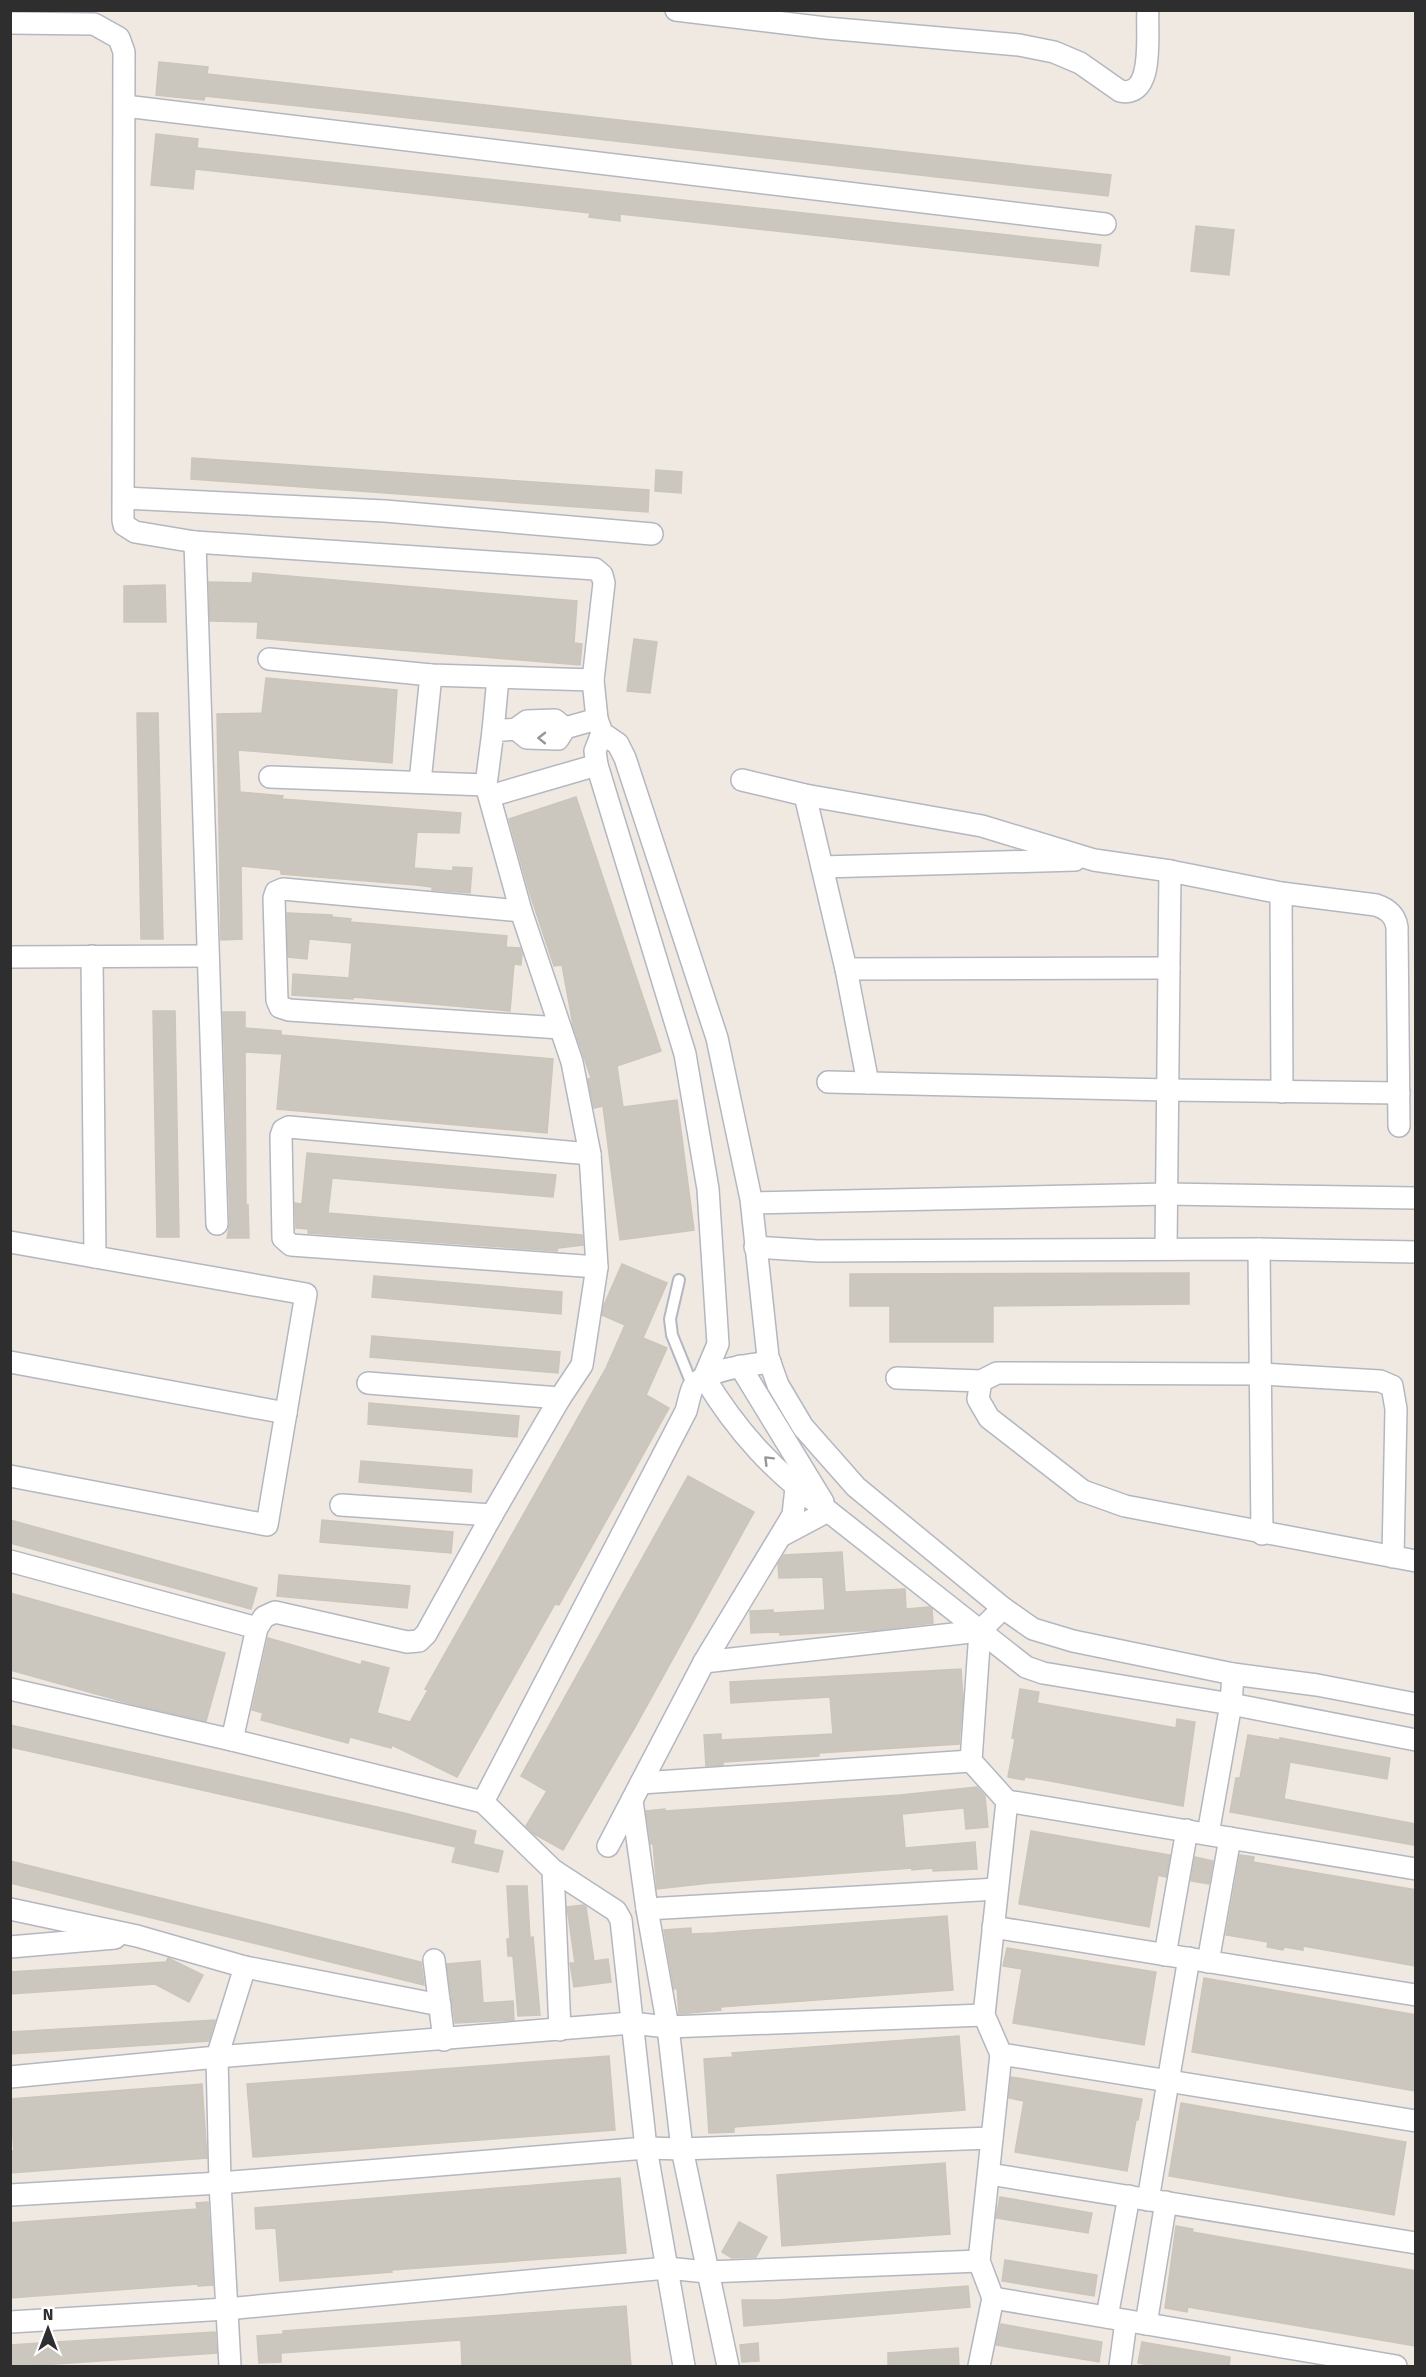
<svg xmlns="http://www.w3.org/2000/svg" width="1426" height="2377" viewBox="0 0 1426 2377" font-family="'Fira Sans',sans-serif">
	<rect width="100%" height="100%" fill="#efe9e1"/>
	<!-- building -->
	<g fill="#cbc7bf" stroke="#cbc5ba" stroke-width="1.5">
		<polygon points="159,62 208,67 207,74 1111,175 1108,196 364,113 205,96 204,100 156,95"/>
		<polygon points="156,134 198,139 197,148 1101,245 1098,266 620,214 620,221 589,217 590,213 195,169 193,189 151,185"/>
		<polygon points="1196,226 1234,230 1229,275 1191,271"/>
		<polygon points="192,458 649,490 648,512 191,479"/>
		<polygon points="656,470 682,472 681,493 655,491"/>
		<polygon points="253,573 577,601 574,643 582,644 580,665 257,638 258,622 210,621 209,582 252,583"/>
		<polygon points="165,585 166,622 124,622 124,586"/>
		<polygon points="634,639 657,642 650,693 627,691"/>
		<polygon points="266,678 397,690 392,763 238,750 240,792 283,796 282,799 461,813 459,833 417,832 414,868 453,871 453,867 472,868 470,893 432,890 432,887 416,885 281,874 281,870 241,866 242,939 221,940 217,714 262,713"/>
		<polygon points="137,713 158,713 163,939 141,939"/>
		<polygon points="576,797 661,1051 617,1066 623,1107 677,1100 694,1230 620,1240 603,1106 594,1108 588,1079 591,1078 573,1025 562,965 554,966 529,891 509,819"/>
		<polygon points="287,913 332,915 332,917 351,919 350,922 374,924 507,936 506,947 520,948 522,953 521,965 514,964 510,1011 354,997 353,999 292,995 293,974 349,978 352,943 309,939 307,959 288,957"/>
		<polygon points="153,1011 175,1011 179,1237 157,1237"/>
		<polygon points="223,1012 245,1012 245,1028 281,1031 281,1035 553,1059 547,1133 277,1109 282,1054 245,1052 246,1205 248,1205 249,1238 227,1238 230,1224"/>
		<polygon points="307,1153 556,1175 553,1197 332,1178 328,1213 582,1235 583,1245 558,1248 557,1251 308,1233 308,1229 296,1228 295,1203 302,1204"/>
		<polygon points="622,1264 667,1283 643,1338 667,1348 646,1395 669,1408 559,1605 555,1604 457,1777 392,1745 391,1748 350,1737 348,1743 261,1720 263,1713 252,1710 268,1638 361,1665 362,1661 389,1668 377,1713 410,1722 428,1690 425,1689 606,1368 625,1325 602,1315 604,1305"/>
		<polygon points="1189,1273 1189,1304 993,1306 993,1342 890,1342 890,1306 850,1306 850,1274"/>
		<polygon points="374,1276 562,1292 561,1314 372,1297"/>
		<polygon points="372,1336 560,1352 558,1373 370,1357"/>
		<polygon points="369,1403 519,1416 517,1437 368,1424"/>
		<polygon points="361,1461 472,1470 471,1492 359,1482"/>
		<polygon points="688,1476 754,1512 634,1729 563,1850 534,1834 526,1826 547,1791 521,1776"/>
		<polygon points="10,1520 257,1588 251,1609 10,1543"/>
		<polygon points="322,1520 453,1532 451,1553 320,1542"/>
		<polygon points="842,1552 845,1592 905,1589 906,1609 929,1607 932,1609 933,1623 877,1630 780,1635 780,1632 751,1633 750,1611 773,1610 773,1613 825,1610 823,1577 779,1578 778,1564 784,1555"/>
		<polygon points="279,1575 410,1586 407,1608 277,1596"/>
		<polygon points="10,1593 225,1653 206,1721 132,1704 10,1670"/>
		<polygon points="961,1669 963,1698 959,1744 819,1753 819,1756 723,1762 723,1765 706,1766 704,1735 721,1734 721,1740 833,1734 830,1697 731,1703 730,1682"/>
		<polygon points="1020,1689 1039,1692 1037,1703 1176,1728 1177,1719 1195,1722 1183,1806 1045,1780 1025,1777 1024,1780 1008,1777 1015,1739 1012,1738"/>
		<polygon points="10,1725 404,1813 476,1831 473,1844 503,1851 498,1872 452,1862 456,1847 10,1747"/>
		<polygon points="1248,1735 1280,1740 1280,1738 1390,1758 1387,1779 1290,1762 1284,1799 1416,1824 1414,1845 1230,1812 1236,1778 1240,1778"/>
		<polygon points="977,1787 985,1796 988,1827 966,1829 964,1808 902,1814 905,1848 975,1842 977,1869 933,1871 933,1868 912,1870 912,1868 710,1883 657,1889 653,1844 651,1844 646,1811 665,1809 665,1811 900,1795"/>
		<polygon points="1031,1831 1170,1855 1166,1877 1158,1875 1149,1927 1019,1904"/>
		<polygon points="1240,1855 1254,1857 1253,1862 1416,1890 1416,1966 1303,1946 1303,1950 1284,1947 1283,1950 1267,1947 1268,1942 1226,1935"/>
		<polygon points="1195,1857 1213,1861 1209,1884 1191,1881"/>
		<polygon points="10,1861 421,1962 424,1985 10,1883"/>
		<polygon points="507,1886 527,1886 530,1938 533,1937 540,2015 518,2016 513,1956 508,1956 507,1939 510,1939"/>
		<polygon points="583,1905 586,1907 594,1961 608,1959 611,1982 574,1987 570,1963 575,1963 567,1907"/>
		<polygon points="947,1916 953,1990 720,2007 721,2010 679,2014 677,1988 674,1989 664,1930 691,1928 691,1934 714,1933"/>
		<polygon points="1007,1948 1156,1972 1144,2045 1013,2023 1022,1969 1003,1966"/>
		<polygon points="168,1958 203,1975 189,2002 155,1984 10,1994 10,1972 166,1962"/>
		<polygon points="480,1961 483,2003 513,2001 514,2020 455,2023 447,1964"/>
		<polygon points="1204,1978 1416,2015 1416,2091 1192,2052"/>
		<polygon points="215,2020 209,2041 10,2054 10,2032"/>
		<polygon points="959,2036 965,2110 734,2127 734,2132 709,2133 704,2059 733,2057 732,2053"/>
		<polygon points="609,2056 615,2130 253,2157 247,2084"/>
		<polygon points="1011,2077 1142,2099 1138,2120 1136,2120 1127,2171 1015,2152 1024,2101 1009,2098"/>
		<polygon points="202,2084 207,2158 10,2173 10,2151 14,2151 10,2099"/>
		<polygon points="1181,2103 1406,2142 1394,2215 1169,2176"/>
		<polygon points="945,2163 950,2234 782,2246 777,2175"/>
		<polygon points="620,2178 626,2253 391,2270 392,2272 280,2281 276,2228 256,2229 255,2208"/>
		<polygon points="1000,2197 1092,2213 1088,2233 996,2218"/>
		<polygon points="208,2202 213,2285 198,2286 198,2284 10,2298 10,2223 197,2209 196,2203"/>
		<polygon points="739,2222 767,2237 756,2257 732,2258 722,2252"/>
		<polygon points="1176,2226 1193,2229 1192,2232 1416,2271 1416,2346 1188,2307 1187,2312 1165,2308"/>
		<polygon points="1005,2260 1097,2275 1094,2296 1002,2281"/>
		<polygon points="968,2286 970,2307 744,2326 742,2300 777,2300"/>
		<polygon points="626,2306 631,2367 462,2367 461,2340 281,2353 281,2362 259,2363 257,2336 283,2334 283,2331"/>
		<polygon points="1001,2324 1102,2342 1099,2362 996,2345"/>
		<polygon points="215,2332 217,2353 12,2367 10,2345"/>
		<polygon points="1142,2342 1230,2357 1229,2367 1159,2367 1138,2363"/>
		<polygon points="758,2343 759,2361 742,2362 740,2345"/>
		<polygon points="958,2348 959,2367 888,2367 888,2353"/>
	</g>
	<g fill="none" stroke-linecap="round" stroke-linejoin="round">
		<!-- service casing -->
		<g stroke="#b4b7c1" stroke-width="14">
			<polyline id="service" points="679,1280 670,1319 672,1335 693,1387"/>
		</g>
		<!-- minor casing -->
		<g stroke="#b4b7c1" stroke-width="24">
			<g id="minor">
				<path d="M676 10 826 28 1019 45 1054 52 1080 63 1120 91C1156 99 1146 31 1148 10"/>
				<polyline points="10,23 94,24 119,38 124,52 123,520 124,525 135,532 195,542 595,569 602,575 604,583 593,680 597,719 602,733 618,744 625,758 717,1038 751,1199 768,1357 778,1385 803,1427 856,1487 1003,1608 1033,1629 1073,1641 1233,1674 1317,1685 1416,1704"/>
				<polyline points="125,106 1105,224"/>
				<polyline points="124,498 385,511 652,534"/>
				<polyline points="195,542 217,1224"/>
				<polyline points="269,659 431,675 593,680"/>
				<polyline points="516,729 527,738 558,739 565,728 597,719"/>
				<polyline points="493,731 498,678"/>
				<polyline points="602,733 595,751 597,765 685,1054 708,1189 718,1344 704,1377"/>
				<polyline points="270,777 486,785"/>
				<polyline points="742,780 805,795 982,826 1094,860 1170,871"/>
				<polyline points="420,782 431,675"/>
				<polyline points="805,795 846,969 868,1083"/>
				<polyline points="490,796 597,765"/>
				<polyline points="822,867 1075,860"/>
				<polyline points="1281,893 1282,1092"/>
				<polyline points="521,911 283,889 276,892 274,898 277,1000 280,1007 289,1010 560,1028"/>
				<polyline points="92,956 95,1257"/>
				<polyline points="10,957 208,956"/>
				<polyline points="846,969 1169,968"/>
				<polyline points="828,1082 1168,1090 1399,1093"/>
				<polyline points="590,1154 289,1127 283,1130 281,1136 283,1238 291,1245 597,1267"/>
				<polyline points="752,1203 1167,1194 1416,1198"/>
				<polyline points="10,1242 306,1294 267,1525 10,1476"/>
				<polyline points="755,1247 818,1251 1259,1249 1416,1252"/>
				<path d="M1166 1249 1170 871 1281 893 1376 905C1388 909 1395 915 1397 927L1399 1126"/>
				<polyline points="1259,1249 1262,1534"/>
				<polyline points="10,1362 286,1413"/>
				<polyline points="740,1366 823,1502"/>
				<path d="M704 1377C737 1432 776 1474 828 1511L1026 1667 1043 1673 1231 1704 1416 1740"/>
				<polyline points="897,1378 981,1381"/>
				<polyline points="368,1383 560,1398"/>
				<polyline points="341,1505 492,1515"/>
				<polyline points="781,1536 828,1511"/>
				<polyline points="1393,1557 1396,1409 1392,1386 1380,1381 1261,1374 997,1373 981,1381 978,1399 989,1418 1083,1491 1125,1506 1416,1561"/>
				<polyline points="10,1561 257,1628"/>
				<polyline points="704,1662 980,1631 1003,1608"/>
				<polyline points="10,1689 232,1740 483,1802 553,1870 616,1911 621,1920 646,2148 684,2366"/>
				<polyline points="232,1740 257,1628 264,1617 275,1612 407,1642 419,1641 426,1634 492,1515 560,1398 582,1365 597,1267 590,1154 572,1062 521,911 486,785 493,731 516,729 527,721 555,720 565,728"/>
				<polyline points="641,1783 971,1761"/>
				<polyline points="632,1801 647,1909 668,2027 682,2149 728,2366"/>
				<polyline points="1007,1801 1416,1869"/>
				<path d="M483 1802 686 1411C688 1404 690 1393 693 1387 705 1369 750 1365 770 1362"/>
				<polyline points="1208,1834 1231,1704 1233,1674"/>
				<polyline points="608,1846 704,1662 793,1515 796,1488"/>
				<polyline points="553,1870 560,2030"/>
				<polyline points="10,1909 137,1936 245,1967 440,2005"/>
				<polyline points="647,1909 997,1889"/>
				<polyline points="993,1927 1416,1995"/>
				<polyline points="10,1947 115,1938"/>
				<polyline points="1165,1955 1187,1830"/>
				<polyline points="434,1960 444,2040"/>
				<polyline points="1208,1962 1230,1838"/>
				<polyline points="1001,2054 1416,2121"/>
				<polyline points="10,2077 217,2057 631,2023 668,2027 984,2015"/>
				<polyline points="989,2174 1416,2243"/>
				<polyline points="10,2195 220,2183 646,2148 682,2149 992,2138"/>
				<polyline points="1148,2200 1189,1958"/>
				<polyline points="993,2298 1396,2366"/>
				<polyline points="1107,2317 1129,2196"/>
				<polyline points="10,2322 226,2309 667,2268 707,2272 979,2261"/>
				<polyline points="1146,2324 1166,2202"/>
				<polyline points="230,2366 220,2183 217,2057 245,1967"/>
				<polyline points="979,2366 993,2298 979,2261 1001,2054 984,2015 1007,1801 971,1761 980,1631"/>
				<polyline points="1120,2366 1126,2321"/>
			</g>
		</g>
		<!-- service -->
		<use href="#service" stroke="#fff" stroke-width="10"/>
		<!-- minor -->
		<use href="#minor" stroke="#fff" stroke-width="21"/>
	</g>
	<!-- one-way arrows -->
	<defs><path id="oneway-chevron" d="M-2-3.5L2.5 0L-2 3.5" fill="none" stroke-width="1.6" stroke-linecap="round" stroke-linejoin="round" transform="scale(1.5)"/></defs>
	<g stroke="#969696">
		<use href="#oneway-chevron" transform="translate(542 738) rotate(-179)"/>
		<use href="#oneway-chevron" transform="translate(768 1460) rotate(-135)"/>
	</g>
	<!-- border -->
	<rect width="1426" height="2377" fill="none" stroke="#2e2e2e" stroke-width="24"/>
	<!-- north arrow -->
	<g transform="translate(48 2329)" stroke="#ffffff" stroke-width="4.5" paint-order="stroke">
	<path d="M0-4.5L10 22L0 15L-10 22Z" fill="#2e2e2e"/>
	<text y="-9" font-size="16" font-weight="bold" text-anchor="middle" fill="#2e2e2e">N</text>
	</g>
</svg>
